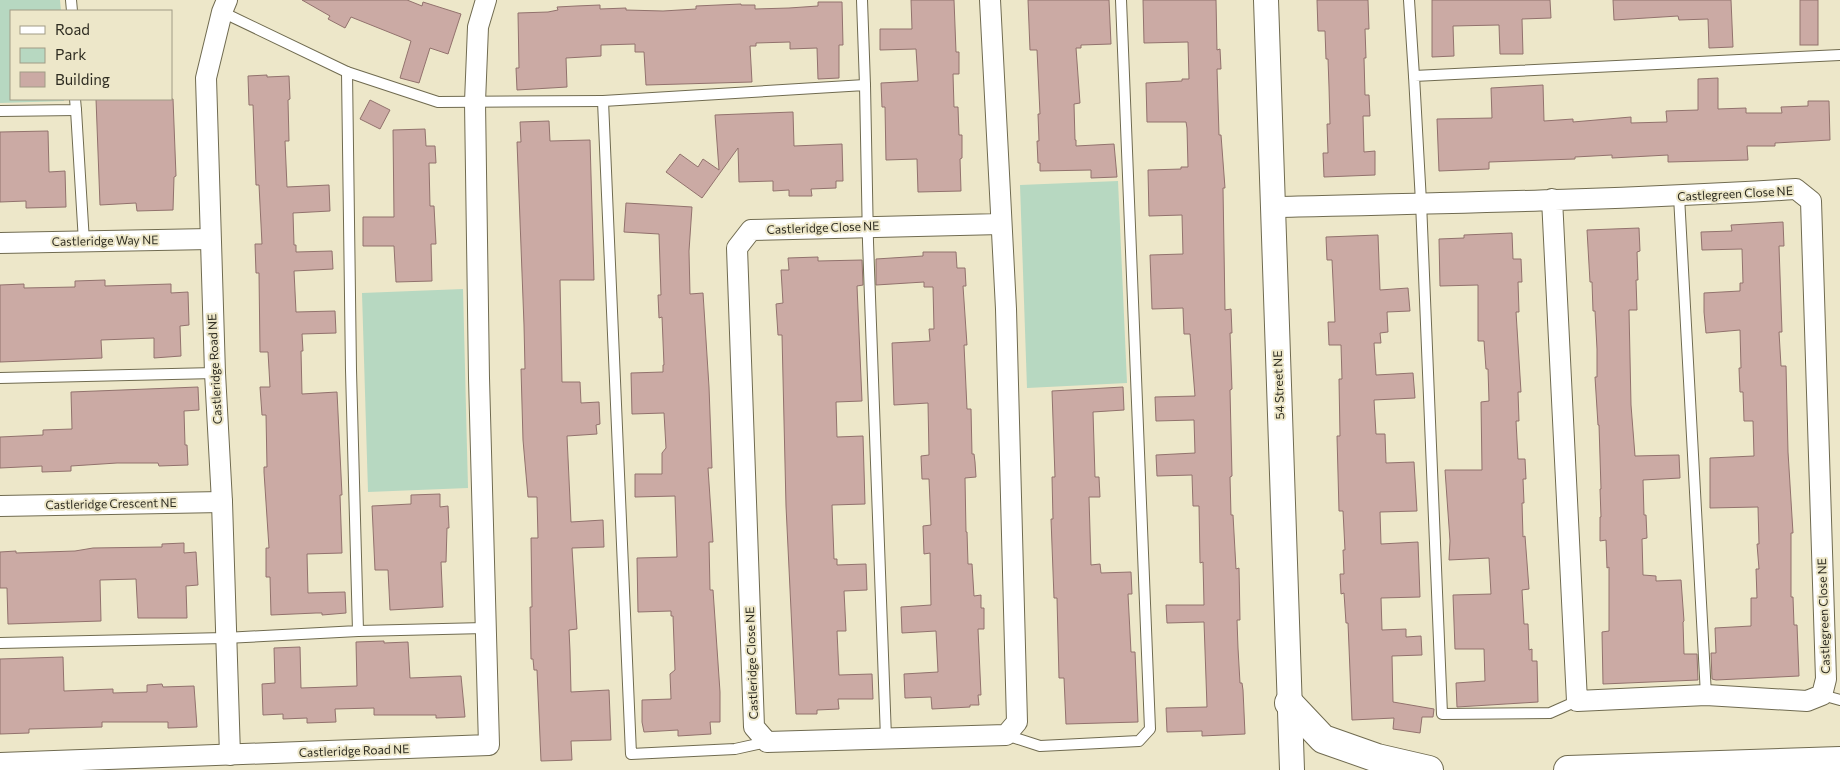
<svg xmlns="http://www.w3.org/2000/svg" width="1840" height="770" viewBox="0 0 1840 770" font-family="Commissioner,sans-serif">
	<rect width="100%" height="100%" fill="#ede7c9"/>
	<!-- green -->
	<g fill="#b7d8c1">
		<polygon points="0,0 60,0 61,11 11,11 11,99 64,99 64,101 0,103"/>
		<polygon points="1118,181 1127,383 1027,388 1020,185"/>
		<polygon points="463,289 468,488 368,492 362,293"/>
	</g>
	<!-- building -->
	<g fill="#cbaaa4" stroke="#92726d">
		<polygon points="302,0 407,0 422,6 423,2 461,14 448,54 430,48 419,83 400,78 411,41 351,17 345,28 328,19 330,16"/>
		<polygon points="911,0 954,0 956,52 959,52 959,74 953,74 954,107 958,107 959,135 962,135 962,158 960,159 961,191 918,192 917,159 886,160 885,107 882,107 881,83 918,81 916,49 880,50 880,29 912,29"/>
		<polygon points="1028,0 1109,0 1111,44 1081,45 1081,48 1076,48 1080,103 1074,104 1075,140 1076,140 1076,146 1114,144 1117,177 1091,178 1091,170 1040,171 1040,163 1038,163 1037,141 1039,141 1038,114 1040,114 1037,50 1030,50"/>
		<polygon points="1143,0 1216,0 1217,50 1220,49 1221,69 1217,69 1219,135 1221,135 1225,188 1223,188 1225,310 1231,309 1232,333 1230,333 1232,389 1230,390 1232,476 1230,477 1231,515 1233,515 1236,569 1239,568 1240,620 1237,620 1238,648 1240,683 1242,683 1243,690 1245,734 1202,736 1202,731 1167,732 1166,708 1207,707 1204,622 1167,623 1166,605 1204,605 1203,562 1200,563 1199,506 1193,506 1192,475 1157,476 1156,455 1195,453 1194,420 1156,421 1155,397 1195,396 1190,334 1184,334 1183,308 1152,309 1150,255 1183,254 1182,215 1149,216 1148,170 1181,169 1181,167 1188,167 1187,128 1186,122 1147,122 1146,83 1182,81 1182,79 1189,79 1188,42 1144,43"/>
		<polygon points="1317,0 1368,0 1369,29 1365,29 1366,58 1364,58 1365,95 1369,95 1370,116 1363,116 1364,152 1375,151 1375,175 1324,177 1323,153 1328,153 1327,124 1330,124 1329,87 1328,59 1326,59 1325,31 1318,31"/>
		<polygon points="1432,0 1550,0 1551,18 1522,19 1523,54 1500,54 1499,25 1453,26 1454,56 1432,57"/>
		<polygon points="1613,0 1731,0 1733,47 1709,48 1708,19 1679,20 1678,16 1614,20"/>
		<rect x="1800" y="0" width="18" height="45"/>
		<polygon points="818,2 842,2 843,45 839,45 839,78 818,79 817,48 790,49 790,42 756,43 756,46 750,46 752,82 646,85 644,52 635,52 635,44 601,45 601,56 566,58 567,87 517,90 516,68 519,68 518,13 548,12 558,10 557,7 576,6 600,5 600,9 626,8 626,10 663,11 696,9 696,6 741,4 741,5 755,5 755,9 789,8 818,6"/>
		<polygon points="267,75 267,77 289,76 290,99 288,100 289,141 285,141 287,187 329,185 330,211 293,213 294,245 296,245 296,252 332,251 333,269 294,271 296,312 335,311 336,333 302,334 303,351 301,351 302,394 337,392 342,495 340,495 342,553 307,554 308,593 345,592 346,613 322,615 322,613 316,613 271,615 270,577 266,577 266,548 269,548 264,472 264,467 267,467 266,415 262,415 260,387 270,387 268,352 260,352 259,273 256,273 255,244 262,244 259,185 256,185 253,105 249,105 248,76"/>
		<polygon points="1718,78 1718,109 1746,108 1746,113 1782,113 1781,107 1808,106 1808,101 1829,101 1830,140 1775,143 1775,146 1747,146 1748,160 1668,162 1668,155 1612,158 1612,155 1575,157 1575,159 1489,162 1489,169 1439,171 1437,119 1492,118 1491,88 1543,85 1544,121 1573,119 1573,122 1631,117 1631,123 1667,122 1666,111 1698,110 1698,79"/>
		<polygon points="96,99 173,99 176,176 174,177 173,210 137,211 136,203 100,205"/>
		<polygon points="370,100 390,110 380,129 360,119"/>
		<polygon points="793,112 794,146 842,144 843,181 836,181 836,188 811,189 812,196 789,196 789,190 773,191 773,181 739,182 738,148 702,198 666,172 680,154 698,167 703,159 719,170 715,115"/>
		<polygon points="549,121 550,141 590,140 594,280 560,280 562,382 580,382 581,403 599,402 600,424 596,425 597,434 567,436 571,522 603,520 604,547 572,548 577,629 569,630 570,651 571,692 609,690 611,740 571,741 572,760 541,761 537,670 534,670 533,659 531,659 530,607 532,607 531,538 538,538 537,497 528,497 523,440 521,369 525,369 524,325 517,142 521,142 520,122"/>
		<polygon points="425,129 426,146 435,146 436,163 429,163 430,206 434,206 436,244 431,244 432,281 396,282 394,246 363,246 363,217 394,217 393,130"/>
		<polygon points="48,131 49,172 65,171 66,207 26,208 26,201 0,202 0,132"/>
		<polygon points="626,203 692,207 689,251 690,294 703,293 709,387 712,468 708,468 713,542 709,542 710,590 713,590 720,692 720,722 710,722 711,734 678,736 678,730 644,732 642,722 642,700 671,699 670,674 675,670 673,616 671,616 671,611 638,612 637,558 677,557 675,496 635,497 635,474 662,474 662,453 666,448 664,413 632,414 631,373 663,372 663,365 664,365 662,317 659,318 658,295 661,295 659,234 624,232"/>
		<polygon points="1783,222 1784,246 1779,246 1782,332 1779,332 1781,366 1786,366 1788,452 1793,533 1791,533 1791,597 1793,597 1794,625 1797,625 1799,676 1716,680 1712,679 1711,653 1716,653 1715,628 1751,626 1751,598 1757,598 1756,569 1759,569 1757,544 1759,544 1758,507 1710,508 1710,458 1754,456 1753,421 1744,421 1743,392 1740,392 1739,368 1741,368 1740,330 1706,333 1704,312 1704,293 1740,291 1740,283 1743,283 1742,249 1702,250 1701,232 1732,231 1731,225"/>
		<polygon points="1639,228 1640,251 1637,252 1638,280 1636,280 1637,310 1629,310 1631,405 1635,456 1679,455 1680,478 1643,480 1644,515 1646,515 1647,538 1642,539 1643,575 1656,576 1656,581 1681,580 1684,621 1683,622 1684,654 1697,654 1698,680 1603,684 1602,632 1609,631 1609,567 1607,568 1606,540 1600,541 1600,517 1601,517 1600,489 1601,489 1599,425 1598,425 1595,377 1597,377 1597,349 1595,311 1593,311 1592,282 1590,282 1587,230"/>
		<polygon points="1512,233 1513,259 1521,259 1522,282 1518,282 1519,312 1516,312 1521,392 1518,392 1519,421 1516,421 1518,459 1525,459 1526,479 1523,479 1524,503 1522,503 1523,537 1525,536 1529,589 1522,590 1524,624 1528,624 1529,650 1532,649 1532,661 1537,661 1538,702 1457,707 1456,683 1485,681 1484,649 1455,649 1453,595 1491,594 1489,558 1449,560 1450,541 1445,470 1482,470 1481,402 1489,401 1488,369 1486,369 1484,341 1478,341 1478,285 1440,286 1439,239 1464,238 1464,235"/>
		<polygon points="1378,235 1380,290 1408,288 1410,311 1387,312 1388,332 1380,333 1381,343 1374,343 1376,375 1413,373 1415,398 1374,400 1376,434 1385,434 1386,463 1414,462 1417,511 1380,512 1381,544 1418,542 1420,597 1381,598 1382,630 1406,629 1406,637 1421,636 1422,655 1392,656 1393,702 1434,709 1433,717 1422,717 1420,733 1393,729 1394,718 1352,720 1348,623 1346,623 1344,593 1341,594 1340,574 1344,574 1343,550 1345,550 1343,511 1339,511 1337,436 1340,436 1339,379 1342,379 1341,345 1329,345 1328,322 1335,322 1332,260 1327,260 1326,237"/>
		<polygon points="923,252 956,252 957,268 965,268 966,286 963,286 967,345 964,345 967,409 971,409 972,454 974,454 975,462 976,477 965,478 966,532 967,532 968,564 972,564 974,596 981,595 981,608 984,608 984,629 978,629 981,695 978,695 979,705 970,705 970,707 932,709 931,697 905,698 904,674 938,672 936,631 902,633 901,607 931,605 930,553 924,554 923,526 931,525 929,479 922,479 921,456 929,455 928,403 894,405 892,343 930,341 929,329 934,329 933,287 924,287 924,282 876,285 876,259 923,256"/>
		<polygon points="818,257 818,261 862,260 863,285 857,286 862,401 836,402 837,437 863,436 865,504 832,505 834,559 837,559 837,565 866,564 867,590 844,591 846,631 837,631 839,675 872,674 873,699 838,699 839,709 817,710 817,714 796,714 786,506 782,335 778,335 776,304 783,303 781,270 789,270 788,258"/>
		<polygon points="105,280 105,286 171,284 171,293 188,292 189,325 180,326 181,356 154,358 154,338 101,340 102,358 0,362 0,285 24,284 24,288 75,287 75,281"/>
		<polygon points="198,387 199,410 184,411 185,445 187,445 188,465 159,466 158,463 117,463 71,466 71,471 42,472 42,466 0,468 0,437 43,435 43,430 72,429 71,392"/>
		<polygon points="1123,387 1124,410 1093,412 1095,477 1099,477 1100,497 1089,497 1091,565 1100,564 1101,573 1131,572 1132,594 1128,594 1131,652 1135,652 1138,722 1066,724 1064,678 1059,678 1057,598 1054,598 1051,519 1053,519 1052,477 1055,477 1052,391"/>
		<polygon points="440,494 440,507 448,506 449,528 447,528 446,562 441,562 443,607 390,610 388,570 375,570 372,506 411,504 411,495"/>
		<polygon points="184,543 184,553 196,552 198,585 186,586 187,618 138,618 136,579 100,580 101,621 8,624 7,588 0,588 0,552 16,551 16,553 75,551 93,548 162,547 162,544"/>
		<polygon points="384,641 384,643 408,642 410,678 461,676 465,717 436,718 436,715 374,715 374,708 335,709 336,722 307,723 307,718 283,719 283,714 263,715 262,684 275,683 274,648 300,647 301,688 357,686 356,642"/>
		<polygon points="63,657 64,691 113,689 113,693 147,692 147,685 162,684 163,687 194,686 197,727 168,728 168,722 102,722 102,727 29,729 29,733 0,734 0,659"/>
	</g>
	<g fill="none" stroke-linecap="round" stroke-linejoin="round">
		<!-- service casing -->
		<g stroke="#706b50" stroke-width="12">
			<g id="service">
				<polyline points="71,0 72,11"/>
				<polyline points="862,0 865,85"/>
				<polyline points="1409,0 1414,76"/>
				<polyline points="222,12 347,72 438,102 603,101"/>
				<polyline points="76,110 84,242"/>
				<polyline points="0,111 76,110 75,99"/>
				<polyline points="1679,196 1706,695"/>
				<polyline points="0,378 215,373"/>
				<polyline points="358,631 485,628"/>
				<polyline points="0,643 225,638 358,631 351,370 347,72"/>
				<polyline points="1822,695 1840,700"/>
				<polyline points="1577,701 1550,713 1442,714 1421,202 1414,76 1840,55"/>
				<polyline points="1006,735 1040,746 1139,741 1150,729 1121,0"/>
				<polyline points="767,742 735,749 631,754 603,101 865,85 868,242 886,738"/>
			</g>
		</g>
		<!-- minor casing -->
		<g stroke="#706b50" stroke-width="22">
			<g id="minor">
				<polyline points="227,0 222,12 206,78 215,373 222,502 230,755"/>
				<polyline points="990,0 1006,309 1017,722 1006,735 767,742 754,727 737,248 751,230 1001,224"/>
				<path d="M1274 207C1448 203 1622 200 1796 189L1811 201 1826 679 1822 695 1807 701 1706 695 1577 701 1552 199"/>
				<polyline points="0,243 210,239"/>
				<polyline points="0,506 222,502"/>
				<polyline points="0,763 489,745 479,378 475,102 478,27 486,0"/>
			</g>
		</g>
		<!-- tertiary casing -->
		<g stroke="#706b50" stroke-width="26">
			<polyline id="tertiary" points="1266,0 1292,770"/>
		</g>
		<!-- secondary casing -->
		<g stroke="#706b50" stroke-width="30">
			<g id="secondary">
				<polyline points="1289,703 1323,739 1377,758 1429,770"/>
				<polyline points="1568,770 1840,761"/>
			</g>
		</g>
		<!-- service -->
		<use href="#service" stroke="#fff" stroke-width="10"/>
		<!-- minor -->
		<use href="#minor" stroke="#fff" stroke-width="20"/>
		<!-- tertiary -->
		<use href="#tertiary" stroke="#fff" stroke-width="24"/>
		<!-- secondary -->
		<use href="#secondary" stroke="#fff" stroke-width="28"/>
	</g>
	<g text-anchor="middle" stroke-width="4" stroke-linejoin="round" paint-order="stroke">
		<!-- street labels -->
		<g font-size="12" fill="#2e2c21" stroke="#ede7c9">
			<text transform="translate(1735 194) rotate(-3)" y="4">Castlegreen Close NE</text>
			<text transform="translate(823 228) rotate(-2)" y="4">Castleridge Close NE</text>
			<text transform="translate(105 241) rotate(-1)" y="4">Castleridge Way NE</text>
			<text transform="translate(215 369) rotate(-93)" y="4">Castleridge Road NE</text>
			<text transform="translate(1279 385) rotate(-92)" y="4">54 Street NE</text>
			<text transform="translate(111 504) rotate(-1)" y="4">Castleridge Crescent NE</text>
			<text transform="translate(1824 616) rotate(-92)" y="4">Castlegreen Close NE</text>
			<text transform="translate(752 663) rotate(-92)" y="4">Castleridge Close NE</text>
			<text transform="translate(354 751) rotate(-2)" y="4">Castleridge Road NE</text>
		</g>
	</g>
	<!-- legend -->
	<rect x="10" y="10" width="162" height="90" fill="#ede7c9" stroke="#a19c86"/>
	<rect x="20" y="26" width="25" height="8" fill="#ffffff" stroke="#a19c86"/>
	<text x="55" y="35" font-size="15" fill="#2e2c21">Road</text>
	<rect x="20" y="48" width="25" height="15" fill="#b7d8c1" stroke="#a19c86"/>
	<text x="55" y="60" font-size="15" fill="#2e2c21">Park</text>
	<rect x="20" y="72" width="25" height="15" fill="#cbaaa4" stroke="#a19c86"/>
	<text x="55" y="85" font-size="15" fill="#2e2c21">Building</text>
</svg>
